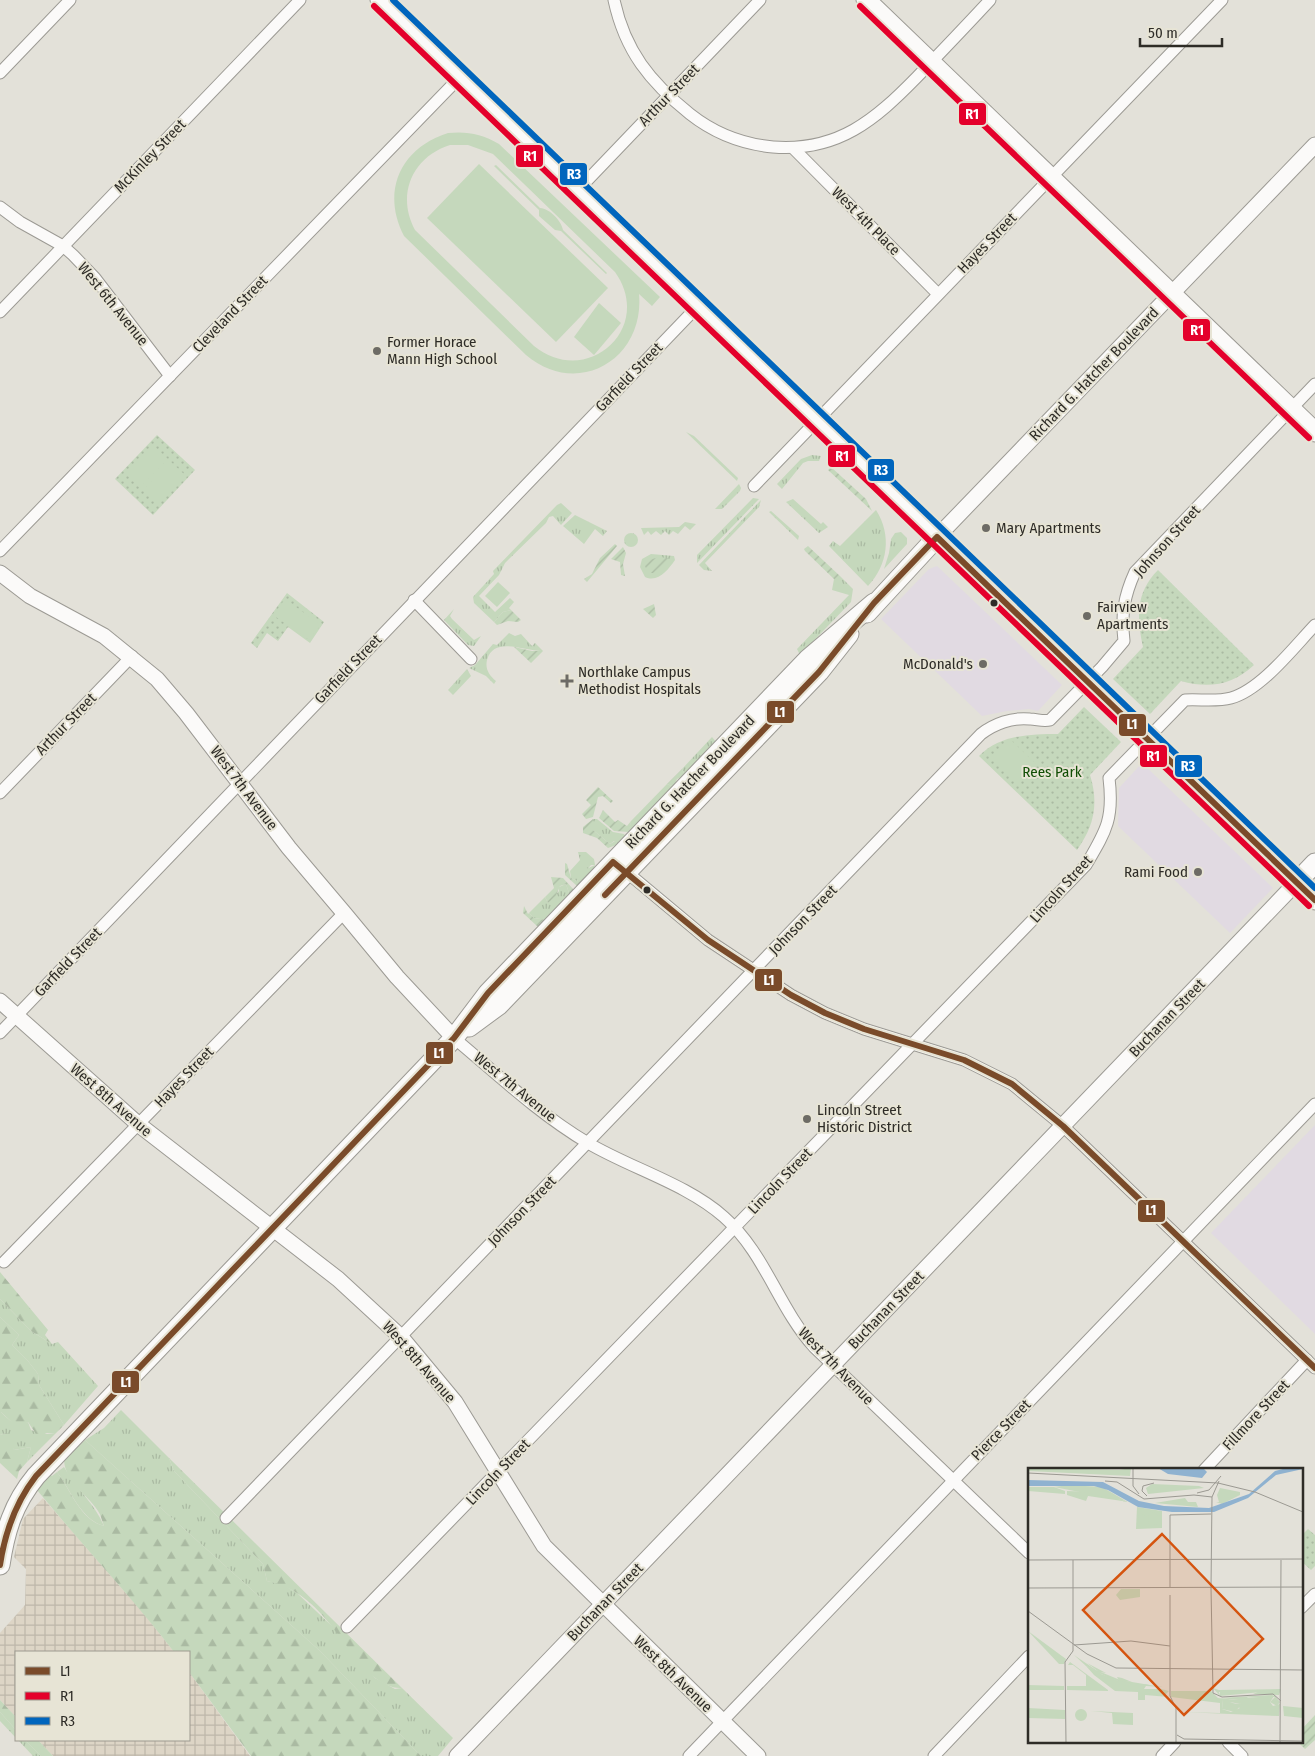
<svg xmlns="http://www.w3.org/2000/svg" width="1315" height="1756" viewBox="0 0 1315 1756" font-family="'Fira Sans Condensed',sans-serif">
	<defs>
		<pattern id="industrial-grid" width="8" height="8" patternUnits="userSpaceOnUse" patternTransform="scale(1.25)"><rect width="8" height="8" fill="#ddd5c6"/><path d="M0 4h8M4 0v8" fill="none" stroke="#beb7aa"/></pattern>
		<pattern id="grass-tufts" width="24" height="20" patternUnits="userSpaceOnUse" patternTransform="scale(1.25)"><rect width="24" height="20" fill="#c5d8bc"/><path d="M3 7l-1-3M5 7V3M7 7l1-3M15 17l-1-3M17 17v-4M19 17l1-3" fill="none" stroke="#aabaa2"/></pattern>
		<pattern id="forest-firs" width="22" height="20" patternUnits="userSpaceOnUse" patternTransform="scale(1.25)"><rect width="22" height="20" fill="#c5d8bc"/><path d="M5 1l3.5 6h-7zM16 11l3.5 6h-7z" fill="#aabaa2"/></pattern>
		<pattern id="park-dots" width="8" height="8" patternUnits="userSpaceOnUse" patternTransform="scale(1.25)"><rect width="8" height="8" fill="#c5d8bc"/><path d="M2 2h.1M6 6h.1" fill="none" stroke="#aabaa2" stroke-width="1.8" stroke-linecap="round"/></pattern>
		<pattern id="garden-furrows" width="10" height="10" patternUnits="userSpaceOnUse" patternTransform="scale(1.25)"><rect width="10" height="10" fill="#c5d8bc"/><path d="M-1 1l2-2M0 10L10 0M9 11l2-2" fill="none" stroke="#aabaa2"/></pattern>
	</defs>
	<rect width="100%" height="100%" fill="#e3e1d9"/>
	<!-- commercial -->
	<g fill="#e1dae2">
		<polygon points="937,566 1062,685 1038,711 1029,709 1007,711 982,716 881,619 929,569"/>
		<polygon points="1142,763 1273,888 1230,933 1118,826 1119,788"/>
		<polygon points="1315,1125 1315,1334 1211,1233"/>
	</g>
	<!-- industrial -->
	<g fill="url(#industrial-grid)">
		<polygon points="43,1498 145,1615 174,1652 16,1652 16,1717 0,1700 0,1633 25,1605 26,1569 14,1557 23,1519"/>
		<polygon points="189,1672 250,1756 53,1756 38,1740 189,1740"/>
	</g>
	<!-- grass -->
	<g fill="url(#grass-tufts)">
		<polygon points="686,432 694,436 738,478 737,481"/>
		<polygon points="812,455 821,456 819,461 808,461 803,463 782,489 777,484 801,459"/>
		<polygon points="739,484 741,488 740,491 722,509 715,509"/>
		<polygon points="753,498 759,499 697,563 697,555"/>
		<polygon points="793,499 821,524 823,522 828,527 819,533 786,502"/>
		<polygon points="761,500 759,507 705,563 712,571 704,570 699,565"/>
		<polygon points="561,503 572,513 561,525 553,516 549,517 546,523 505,563 499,575 479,596 495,612 510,598 514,602 509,608 511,610 503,612 494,622 474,603 473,597 494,574 493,571 557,505"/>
		<path d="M876 510C892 535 888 565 868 586L829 546 833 541 840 546Z"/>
		<polygon points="771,511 799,536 798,540 769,512"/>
		<polygon points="575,515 607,531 603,536 595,529 584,544 563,526"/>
		<polygon points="685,522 696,524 690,530 685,526 678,534 673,531 669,535 665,531 661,535 656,531 651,535 648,531 644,535 641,528 679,527"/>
		<polygon points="901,532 907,538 907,544 884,569 889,553 891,539 895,533"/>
		<circle cx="631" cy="540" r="7"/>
		<path d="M651 554 674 556 675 560C668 570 658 583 645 577L640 567 642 559Z"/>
		<polygon points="841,577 853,589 851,602 800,655 797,649 849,595 832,590 834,579"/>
		<polygon points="454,609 450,616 452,619 474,640 481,636 474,646 468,645 444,620"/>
		<path d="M509 633 515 636 521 634 532 646 535 643 543 651C526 652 494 635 487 660 485 669 489 675 496 681L494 684 486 676 469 668 475 665 493 644 497 645Z"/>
		<polygon points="467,669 471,676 453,695 448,690"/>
		<polygon points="712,737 717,743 685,775 682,769"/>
		<polygon points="667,784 674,787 630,833 628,833 631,821"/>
		<polygon points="593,819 597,819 613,832 624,834 626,837 619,844 614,841 610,844 593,830"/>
		<polygon points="578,852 586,852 594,859 595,865 591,865 577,881 571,878 570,871 580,860"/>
		<polygon points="566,884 570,896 547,920 534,918 529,913 545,897 548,903 559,891 559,887"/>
		<polygon points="0,1299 31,1331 52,1344 58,1342 98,1386 64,1425 39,1385 38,1374 28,1361 12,1345 19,1335 0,1317"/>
		<polygon points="121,1410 169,1458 174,1471 263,1564 267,1581 282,1584 297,1593 334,1628 375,1678 395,1689 402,1688 453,1738 438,1756 421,1756 320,1651 85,1440 104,1428"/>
		<path d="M0 1411C9 1420 15 1427 28 1422L31 1430 42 1434H55L27 1462 31 1447 14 1450 6 1433 0 1435Z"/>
		<path d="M64 1467C76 1488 95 1504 104 1526 80 1519 71 1490 57 1472Z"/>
		<polygon points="0,1712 16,1730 16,1738 0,1721"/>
		<polygon points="18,1740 25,1740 41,1756 33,1756"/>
	</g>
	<!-- forest -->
	<g fill="url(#forest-firs)">
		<polygon points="0,1272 48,1330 45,1335 52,1344 31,1331 0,1299"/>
		<polygon points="0,1317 19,1335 12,1345 28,1361 38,1374 39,1385 64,1425 55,1434 47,1433 38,1437 28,1422 18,1428 1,1412 0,1422"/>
		<polygon points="6,1433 12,1435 14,1450 31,1447 27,1462 19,1471 17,1479 0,1463 0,1435"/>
		<path d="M85 1440 320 1651 421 1756H251L189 1672V1652H174C131 1596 82 1545 37 1490L49 1474 52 1476 57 1472C71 1490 80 1520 104 1526 102 1521 101 1515 98 1511 87 1494 65 1482 64 1460Z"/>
		<path d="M169 1458 402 1688C393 1689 381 1683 374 1677 338 1644 321 1592 267 1581L263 1564 174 1471Z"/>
		<polygon points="0,1700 16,1717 16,1730 0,1712"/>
		<polygon points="25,1740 38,1740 53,1756 41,1756"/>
	</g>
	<!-- park -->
	<g fill="url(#park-dots)">
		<polygon points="157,435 195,470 153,515 115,479"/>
		<path d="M1158 570 1254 665C1233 685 1209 689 1181 681L1150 714 1113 679 1143 647C1137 618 1135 593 1158 570Z"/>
		<polygon points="287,593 324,622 310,643 288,627 278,641 267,633 257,648 251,643"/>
		<path d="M1084 707 1121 742 1090 775C1099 804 1094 826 1077 850L979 756C1000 735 1029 734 1058 734Z"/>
		<polygon points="1308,1529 1315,1535 1315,1566 1311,1570 1301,1561 1301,1536"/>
	</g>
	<!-- garden -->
	<g fill="url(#garden-furrows)">
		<polygon points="831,467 866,499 872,511 828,470"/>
		<polygon points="615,544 617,546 587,582 584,579 592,574 600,558"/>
		<polygon points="808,546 841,577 840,579 834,579 805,551 804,549"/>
		<polygon points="623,547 626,553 623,564 625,576 621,575 620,562 611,559"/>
		<polygon points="659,557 668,558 668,563 658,573 648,573 645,566 646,561"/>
		<polygon points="654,604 656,615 653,618 643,609"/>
		<polygon points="511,610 521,620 518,622 508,621 497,625 494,622 503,612"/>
		<polygon points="514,647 532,651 543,651 531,663"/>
		<polygon points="682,769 685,775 677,779 674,787 667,784"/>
		<polygon points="598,787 613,801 611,803 603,796 598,797 593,817 586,819 582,814 591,805 586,800"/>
		<polygon points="603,810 615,822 618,820 627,826 631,821 629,832 614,831 599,818"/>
		<polygon points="593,819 593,830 610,844 615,841 619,844 608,848 597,838 583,833 583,827"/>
		<path d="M565 863 567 864 571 878 577 881 584 870 595 865C593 874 586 880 577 886L565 875Z"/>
		<polygon points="551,877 563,878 574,890 570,896 566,884 560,886 555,898 548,903 545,897 554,888"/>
		<polygon points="524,906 528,914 529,913 534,918 547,920 539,927 537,926 523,913"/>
		<polygon points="1315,1715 1315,1740 1305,1749 1298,1742 1301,1742 1301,1730"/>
	</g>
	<!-- pitch -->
	<g fill="#c5d8bc" fill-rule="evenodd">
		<path d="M448 133C467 131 482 134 499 144L660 297 652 306 639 294C645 359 578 399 526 355L404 236C381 192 400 148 448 133ZM450 145H468L493 154 615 272C655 328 587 389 534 346L415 230C396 195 412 157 450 145Z"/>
		<polygon points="479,164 608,288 556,342 427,218"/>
		<path d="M496 165 540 208C550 209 561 220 563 230L607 273 606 274 561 231 555 230 539 216V210L494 166Z"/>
		<polygon points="599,303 621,323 594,355 574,337"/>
		<polygon points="154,446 168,459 140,488 127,475"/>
		<polygon points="170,461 184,474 156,503 143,490"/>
		<polygon points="498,582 510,593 497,607 485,596"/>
		<polygon points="285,599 321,625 309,640 273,615"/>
		<polygon points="1011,740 1036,764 1019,782 994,757"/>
	</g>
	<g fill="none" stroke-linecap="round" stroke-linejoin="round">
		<!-- minor casing -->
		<g stroke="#9c9a94" stroke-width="13">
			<g id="minor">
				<path d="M614 0C625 51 650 82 690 114 714 133 742 144 773 147 838 152 875 120 917 77 942 51 966 26 990 0"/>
				<polyline points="0,73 70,0"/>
				<polyline points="793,148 938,294"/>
				<polyline points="578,190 760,0"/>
				<polyline points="0,207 20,222 63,246 73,255 95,278 170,376"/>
				<polyline points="0,312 300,0"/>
				<polyline points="754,486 1222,0"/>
				<polyline points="0,551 460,77"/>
				<polyline points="414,600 471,659"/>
				<polyline points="0,793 132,656"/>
				<polyline points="623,869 708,940 791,995 825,1013 864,1029 964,1060 1012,1084 1063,1126 1315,1368"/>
				<polyline points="0,1033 698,306"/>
				<path d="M454 1038C497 1074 539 1114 588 1143 630 1168 687 1184 724 1217 765 1253 778 1307 814 1347L1029 1553"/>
				<polyline points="4,1262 344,913"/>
				<polyline points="1204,1470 1307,1360"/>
				<path d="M226 1518 981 734C994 724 1012 717 1030 719 1037 719 1043 722 1050 720L1102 667 1124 641C1121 615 1124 596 1135 572L1315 384"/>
				<polyline points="1301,1608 1315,1594"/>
				<path d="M347 1627 1086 865C1106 831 1114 819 1109 778L1185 700C1200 699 1216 702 1231 698 1261 690 1294 647 1315 625"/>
				<polyline points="1228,1742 1242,1756"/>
				<polyline points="689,1756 1315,1104"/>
				<polyline points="934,1756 1029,1656"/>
				<polyline points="1162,1756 1175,1742"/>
			</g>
		</g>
		<!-- tertiary casing -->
		<g stroke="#9c9a94" stroke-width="17">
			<g id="tertiary">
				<polyline points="937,537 1315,145"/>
				<polyline points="0,573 30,596 104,636 157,679 186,713 289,848 344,913 397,977 454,1038"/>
				<polyline points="0,1001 138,1124 338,1279 401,1337 455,1402 544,1546 758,1756"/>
				<polyline points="457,1756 1296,883"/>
			</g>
		</g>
		<!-- primary casing -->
		<g stroke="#9c9a94" stroke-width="21">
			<g id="primary">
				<polyline points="380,0 1315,900"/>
				<polyline points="866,0 1315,432"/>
				<polyline points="867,613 937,537"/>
				<polyline points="1296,883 1315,863"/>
				<polyline points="469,1027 499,1005 819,672 849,634"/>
				<path d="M0 1565C5 1531 13 1504 36 1476L454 1038 488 993 808 659 874 603"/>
			</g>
		</g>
		<!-- minor -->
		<use href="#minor" stroke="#fbfaf9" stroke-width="11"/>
		<!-- tertiary -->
		<use href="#tertiary" stroke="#fbfaf9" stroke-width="15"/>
		<!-- primary -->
		<use href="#primary" stroke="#fbfaf9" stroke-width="19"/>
		<!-- bus-1 casing -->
		<g stroke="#e7e4d5" stroke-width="10">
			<g id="bus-1">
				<polyline points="605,895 819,672 874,603 937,537 1315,900"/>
				<path d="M0 1565C5 1532 15 1503 36 1476L454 1038 488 993 613 862 708 940 791 995 825 1013 864 1029 964 1060 1012 1084 1063 1126 1315 1368"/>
			</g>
		</g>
		<!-- bus-2 casing -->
		<g stroke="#e7e4d5" stroke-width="10">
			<g id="bus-2">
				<polyline points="374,6 1309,906"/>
				<polyline points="860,6 1309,438"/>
			</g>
		</g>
		<!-- bus-3 casing -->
		<g stroke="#e7e4d5" stroke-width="10">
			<polyline id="bus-3" points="393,0 1315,888"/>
		</g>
		<!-- bus-1 -->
		<use href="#bus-1" stroke="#7a4b2a" stroke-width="6"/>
		<!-- bus-2 -->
		<use href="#bus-2" stroke="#e4002b" stroke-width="6"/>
		<!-- bus-3 -->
		<use href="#bus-3" stroke="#0065bd" stroke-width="6"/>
	</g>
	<!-- markers -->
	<g fill="#6d6b65" stroke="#e7e4d5" stroke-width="2">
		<circle cx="377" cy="351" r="5"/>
		<circle cx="986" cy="528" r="5"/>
		<circle cx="1087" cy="616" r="5"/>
		<circle cx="983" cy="664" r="5"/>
		<path d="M564.5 673.5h5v5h5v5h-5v5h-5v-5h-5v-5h5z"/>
		<circle cx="1198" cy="872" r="5"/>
		<circle cx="807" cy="1119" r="5"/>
	</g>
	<g fill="#2e2c27" stroke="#e7e4d5" stroke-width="2">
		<circle cx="994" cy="603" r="4.5"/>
		<circle cx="647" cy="890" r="4.5"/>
	</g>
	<g text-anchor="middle" stroke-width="4" stroke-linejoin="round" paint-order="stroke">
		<!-- street labels -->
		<g font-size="15" fill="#2e2c27" stroke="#e7e4d5">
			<text transform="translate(669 95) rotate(-46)" y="5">Arthur Street</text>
			<text transform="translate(150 156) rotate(-46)" y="5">McKinley Street</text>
			<text transform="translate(866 221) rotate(45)" y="5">West 4th Place</text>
			<text transform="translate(987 243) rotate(-46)" y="5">Hayes Street</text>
			<text transform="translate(113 304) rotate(51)" y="5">West 6th Avenue</text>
			<text transform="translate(230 314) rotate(-46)" y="5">Cleveland Street</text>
			<text transform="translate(1094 374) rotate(-46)" y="5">Richard G. Hatcher Boulevard</text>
			<text transform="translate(629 377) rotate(-46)" y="5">Garfield Street</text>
			<text transform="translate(1167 541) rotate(-48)" y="5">Johnson Street</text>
			<text transform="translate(348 669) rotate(-46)" y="5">Garfield Street</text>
			<text transform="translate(66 724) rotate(-46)" y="5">Arthur Street</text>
			<text transform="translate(690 782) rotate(-46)" y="5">Richard G. Hatcher Boulevard</text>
			<text transform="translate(244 788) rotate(53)" y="5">West 7th Avenue</text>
			<text transform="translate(1061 889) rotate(-48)" y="5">Lincoln Street</text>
			<text transform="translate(803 920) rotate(-46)" y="5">Johnson Street</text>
			<text transform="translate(68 962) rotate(-46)" y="5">Garfield Street</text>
			<text transform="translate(1167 1018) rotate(-46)" y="5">Buchanan Street</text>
			<text transform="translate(184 1077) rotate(-46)" y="5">Hayes Street</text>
			<text transform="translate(515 1087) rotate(39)" y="5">West 7th Avenue</text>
			<text transform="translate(111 1100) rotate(41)" y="5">West 8th Avenue</text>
			<text transform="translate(780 1181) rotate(-46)" y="5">Lincoln Street</text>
			<text transform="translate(522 1211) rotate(-46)" y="5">Johnson Street</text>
			<text transform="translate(886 1310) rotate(-46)" y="5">Buchanan Street</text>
			<text transform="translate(419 1362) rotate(49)" y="5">West 8th Avenue</text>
			<text transform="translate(836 1366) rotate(46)" y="5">West 7th Avenue</text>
			<text transform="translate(1256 1415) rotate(-47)" y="5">Fillmore Street</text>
			<text transform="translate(1001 1430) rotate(-46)" y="5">Pierce Street</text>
			<text transform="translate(498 1472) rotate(-46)" y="5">Lincoln Street</text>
			<text transform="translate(605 1602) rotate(-46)" y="5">Buchanan Street</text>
			<text transform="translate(673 1674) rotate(44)" y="5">West 8th Avenue</text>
		</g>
		<!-- poi labels -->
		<g font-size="15" fill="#2e2c27" stroke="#e7e4d5" text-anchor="start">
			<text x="387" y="347">Former Horace<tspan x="387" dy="17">Mann High School</tspan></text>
			<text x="996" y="533">Mary Apartments</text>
			<text x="1097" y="612">Fairview<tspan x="1097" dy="17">Apartments</tspan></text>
			<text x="973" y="669" text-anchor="end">McDonald's</text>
			<text x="578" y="677">Northlake Campus<tspan x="578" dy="17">Methodist Hospitals</tspan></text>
			<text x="1188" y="877" text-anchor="end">Rami Food</text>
			<text x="817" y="1115">Lincoln Street<tspan x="817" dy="17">Historic District</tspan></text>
		</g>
		<!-- park labels -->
		<g font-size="15" fill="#114e05" stroke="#e7e4d5">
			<text x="1052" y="777">Rees Park</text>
		</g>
	</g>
	<!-- overview -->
	<g transform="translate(1028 1468)">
		<rect width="275" height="275" fill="#e3e1d9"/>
		<path d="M0 0 91 2 103 0 102 8 0 3ZM192 20 212 24V27L194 36 188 34H191L189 27ZM46 187 68 202 92 212 122 217 105 218 81 210 58 198ZM185 220 191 222 253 221 251 227 225 226 232 223H217L191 224 192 228ZM244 227 247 228 252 234 249 238 242 234 247 229H220L212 236 202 234 212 238 207 244 194 241 195 232H210L193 230Z" fill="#c5d8bc"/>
		<path d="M124 16 171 18 176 20 120 26 118 20ZM0 19H26L37 23V26L0 23ZM39 23 65 24 101 34 60 28 58 33 39 27ZM157 30 160 34H168L170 39 127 35ZM0 163 38 191 36 196H31ZM42 194 80 222V223L39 222V218H58V207L45 197H40ZM59 195 78 205 72 204 73 206 91 213 89 209 94 210 104 214 94 213 103 217 115 216 135 219 118 218 116 221H133L141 223 137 227 141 229 117 227V232H110V224L87 223 66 207 58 198 71 204ZM0 217 36 218V222H0ZM192 222 232 223 233 224 192 228ZM143 223H183L190 230 209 232H195L194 241 203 244 212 240 200 235 212 236 214 230 246 228 242 234 245 238 252 236 251 248 154 244 192 245V235L143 229ZM255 238 275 240V250L256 248ZM0 240 37 242V251L0 250ZM47 247a6 6 0 1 1 12 0a6 6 0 1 1-12 0ZM63 243 105 245V257L85 256 84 245Z" fill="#c5d8bc"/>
		<path d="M41 17 74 19 98 33 26 19Z" fill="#c5d8bc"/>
		<path d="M109 39 134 43V60L108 61Z" fill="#c5d8bc"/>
		<path d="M123 43 133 49 134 56 121 57 120 49 110 54 111 46 120 48ZM93 121H112V129L92 132 88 127Z" fill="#c5d8bc"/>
		<path d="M130 0H175L179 4 174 10 140 6ZM259 0 275 1 248 7 220 30 186 44H144L110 39 80 22 66 18H0V12L75 14 111 33 136 38 181 40 221 26 247 3Z" fill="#8fb2d0"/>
		<path fill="none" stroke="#9b9992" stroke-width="1" d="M105 0V18L111 26M0 5 190 15 227 24 275 44M77 13 89 14 116 31 166 27 184 29M169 25 181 22 193 8M119 28 114 23 115 18 126 15M0 92 275 91M0 120 275 119M142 120V47L183 46M183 120 185 225 194 229 245 226 253 233M183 120 184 29 191 13M142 127V228L148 240V275M0 143 59 186 88 200 275 202M46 177 103 173 142 178M149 267 156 271 275 273M38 275 37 194 45 183V92M252 275 253 92"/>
		<path fill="#d5540f" fill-opacity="0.15" stroke="#d5540f" stroke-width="2.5" d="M134 66 235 171 156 247 55 142Z"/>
		<rect width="275" height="275" fill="none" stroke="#2e2c27" stroke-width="2.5"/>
	</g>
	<g stroke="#e7e4d5" stroke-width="2">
		<rect x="958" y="102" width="29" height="24" rx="5" fill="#e4002b"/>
		<rect x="515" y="144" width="29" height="24" rx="5" fill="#e4002b"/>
		<rect x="559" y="162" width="29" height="24" rx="5" fill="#0065bd"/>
		<rect x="1182" y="318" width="29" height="24" rx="5" fill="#e4002b"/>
		<rect x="827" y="444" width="29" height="24" rx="5" fill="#e4002b"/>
		<rect x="867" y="458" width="28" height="24" rx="5" fill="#0065bd"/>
		<rect x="766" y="700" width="29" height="24" rx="5" fill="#7a4b2a"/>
		<rect x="1118" y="713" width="29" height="24" rx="5" fill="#7a4b2a"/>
		<rect x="1139" y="744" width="29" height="24" rx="5" fill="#e4002b"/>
		<rect x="1174" y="754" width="29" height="24" rx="5" fill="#0065bd"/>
		<rect x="754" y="968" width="29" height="24" rx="5" fill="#7a4b2a"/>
		<rect x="425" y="1041" width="29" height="24" rx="5" fill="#7a4b2a"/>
		<rect x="1137" y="1199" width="29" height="24" rx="5" fill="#7a4b2a"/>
		<rect x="111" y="1370" width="29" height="24" rx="5" fill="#7a4b2a"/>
	</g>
	<g font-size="14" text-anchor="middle" font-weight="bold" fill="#fff">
		<text x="972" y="119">R1</text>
		<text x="530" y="161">R1</text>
		<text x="574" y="179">R3</text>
		<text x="1197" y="335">R1</text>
		<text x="842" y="461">R1</text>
		<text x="881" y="475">R3</text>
		<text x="780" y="717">L1</text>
		<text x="1132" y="729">L1</text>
		<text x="1153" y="761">R1</text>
		<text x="1188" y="771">R3</text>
		<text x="769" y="985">L1</text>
		<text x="439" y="1058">L1</text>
		<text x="1151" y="1215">L1</text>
		<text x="126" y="1387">L1</text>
	</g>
	<!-- legend -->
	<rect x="15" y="1651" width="175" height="90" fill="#e7e4d5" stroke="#9d9a8f"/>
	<rect x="25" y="1667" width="25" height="8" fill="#7a4b2a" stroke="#9d9a8f"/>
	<text x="60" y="1676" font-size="15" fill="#2e2c27">L1</text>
	<rect x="25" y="1692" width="25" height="8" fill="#e4002b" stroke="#9d9a8f"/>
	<text x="60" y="1701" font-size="15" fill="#2e2c27">R1</text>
	<rect x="25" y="1717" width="25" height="8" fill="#0065bd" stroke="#9d9a8f"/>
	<text x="60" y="1726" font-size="15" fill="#2e2c27">R3</text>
	<!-- scale -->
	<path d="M1140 38v8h82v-8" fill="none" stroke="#2e2c27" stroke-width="2.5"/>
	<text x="1148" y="38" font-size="15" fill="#2e2c27" stroke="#e7e4d5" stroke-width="4" paint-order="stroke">50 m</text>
</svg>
